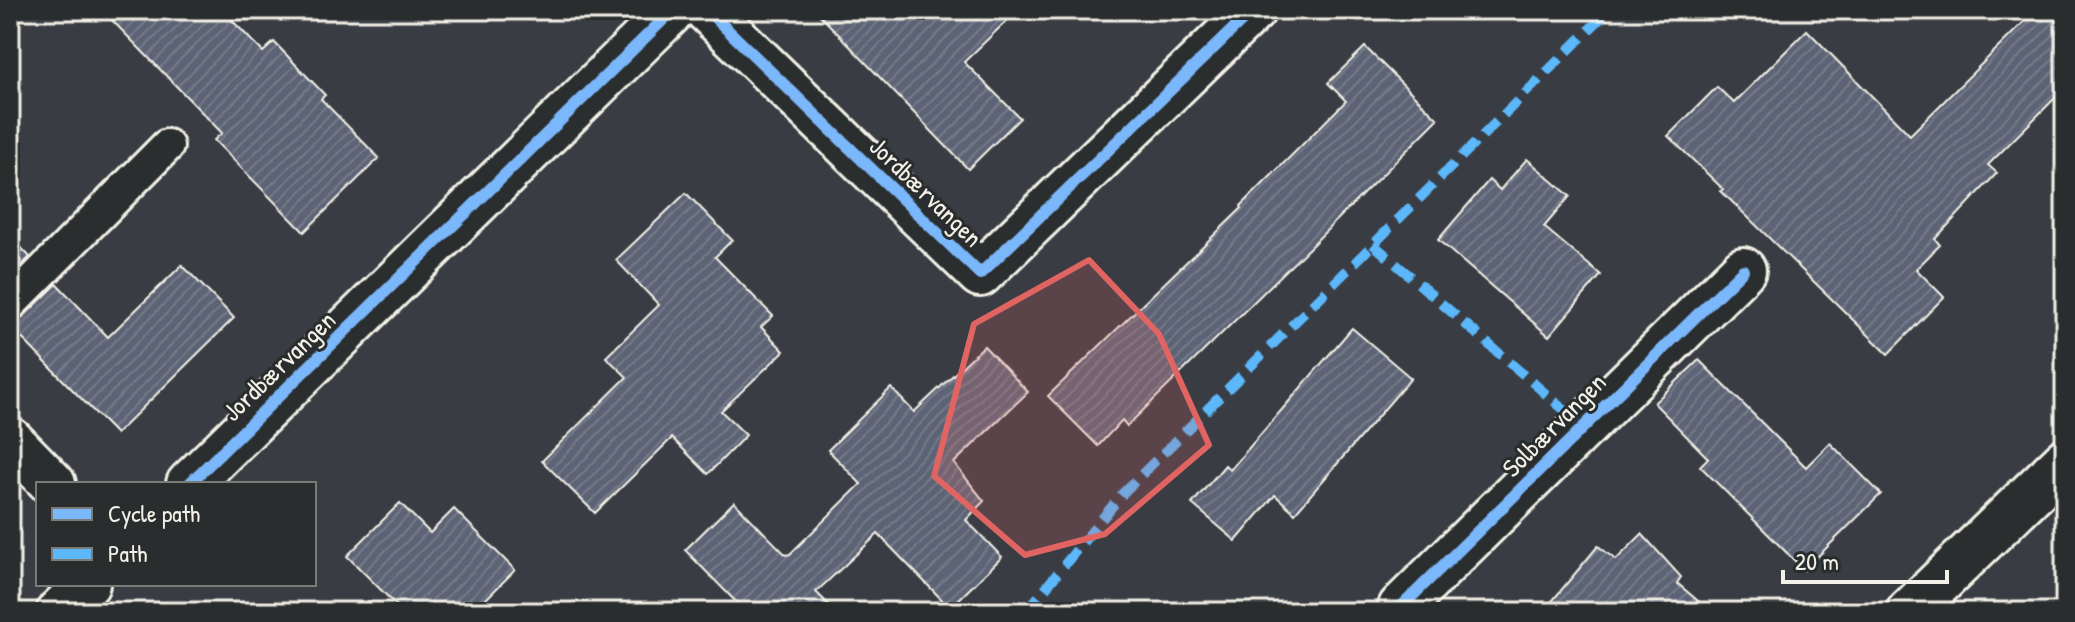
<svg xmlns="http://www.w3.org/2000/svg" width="2075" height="622" viewBox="0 0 2075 622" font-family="'Patrick Hand',sans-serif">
	<defs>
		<pattern id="building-hatch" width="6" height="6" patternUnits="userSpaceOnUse" patternTransform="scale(2)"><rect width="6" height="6" fill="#5c6374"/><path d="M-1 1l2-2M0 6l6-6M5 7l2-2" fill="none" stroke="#747a88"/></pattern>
	</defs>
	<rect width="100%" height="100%" fill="#393d43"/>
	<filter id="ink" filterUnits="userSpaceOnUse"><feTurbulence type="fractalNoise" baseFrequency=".0125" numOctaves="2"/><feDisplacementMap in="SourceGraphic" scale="16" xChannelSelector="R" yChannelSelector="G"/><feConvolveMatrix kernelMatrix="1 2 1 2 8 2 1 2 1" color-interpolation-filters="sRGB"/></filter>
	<g filter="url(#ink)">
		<!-- building -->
		<g fill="url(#building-hatch)" stroke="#f4f1e8" stroke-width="2">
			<polygon points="102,10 222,10 263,52 274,42 325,95 321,99 379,158 304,232 214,140 222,133"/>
			<polygon points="815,10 1018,10 964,62 1020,118 968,169"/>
			<polygon points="2036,10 2065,10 2065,88 1988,165 1997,173 1935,239 1940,245 1916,269 1944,297 1888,354 1721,191 1723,189 1668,136 1717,87 1734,103 1807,30 1910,135"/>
			<polygon points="1365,47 1438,119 1312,245 1127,426 1122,420 1098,446 1048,396 1242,208 1241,206 1346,101 1328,83"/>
			<polygon points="1527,159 1570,196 1544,227 1601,275 1549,336 1438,240 1489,180 1500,190"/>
			<polygon points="686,193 732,240 715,257 773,316 761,327 784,351 721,411 746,435 708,474 672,438 595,513 542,461 627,377 606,357 659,305 616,260"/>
			<polygon points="10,236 30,257 10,277"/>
			<polygon points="182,265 234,318 116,434 10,326 10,322 16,322 23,317 57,284 108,337"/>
			<polygon points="1352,328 1411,378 1295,513 1275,495 1236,541 1192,504 1225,465 1230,470"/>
			<polygon points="984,346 1028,392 954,463 984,501 966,520 1002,557 950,608 878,534 816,592 836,612 746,612 685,550 734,502 786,555 790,554 861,484 828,450 891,388 914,412"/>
			<polygon points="1699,360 1806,467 1830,443 1881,494 1804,570 1700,466 1708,458 1654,403"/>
			<polygon points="400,503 430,533 454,509 515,570 473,612 403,612 347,556"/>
			<polygon points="1642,534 1681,577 1677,583 1711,612 1543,612 1598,546 1616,560"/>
		</g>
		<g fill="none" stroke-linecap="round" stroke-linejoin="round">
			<!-- service casing -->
			<g stroke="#f4f1e8" stroke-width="38">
				<polyline id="service" points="10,304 167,146"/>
			</g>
			<!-- minor casing -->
			<g stroke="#f4f1e8" stroke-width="50">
				<g id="minor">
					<polyline points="707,10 980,274 1253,10"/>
					<polyline points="10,440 53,484"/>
					<polyline points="189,484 673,10"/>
					<polyline points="59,612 87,584"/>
					<polyline points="1406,612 1401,607 1743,270"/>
					<polyline points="1909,612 2065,461"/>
				</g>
			</g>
			<!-- service -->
			<use href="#service" stroke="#2a2d2e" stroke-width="32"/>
			<!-- minor -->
			<use href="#minor" stroke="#2a2d2e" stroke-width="44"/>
			<!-- quiet -->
			<g stroke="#5cb8fa" stroke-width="10" stroke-dasharray="20 10" stroke-linecap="butt">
				<polyline points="1373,244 1584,427"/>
				<polyline points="1026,612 1123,493 1609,10"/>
			</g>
			<!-- cycleway casing -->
			<g stroke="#2a2d2e" stroke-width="17">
				<g id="cycleway">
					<polyline points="707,10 980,274 1253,10"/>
					<polyline points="189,484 673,10"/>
					<polyline points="1406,612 1401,607 1743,270"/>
				</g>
			</g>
			<!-- cycleway -->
			<use href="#cycleway" stroke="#7ab7fb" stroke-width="12"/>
		</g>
	</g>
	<!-- marked area -->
	<path fill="#df6462" fill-opacity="0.2" stroke="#df6462" stroke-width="6" stroke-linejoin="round" d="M1089 260 1159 334 1209 445 1105 534 1025 555 934 476 974 324Z"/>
	<g text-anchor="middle" stroke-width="6" stroke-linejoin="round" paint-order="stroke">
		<!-- street labels -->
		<g font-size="26" fill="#f4f1e8" stroke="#2a2d2e">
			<text transform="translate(926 192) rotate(44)" y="9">Jordbærvangen</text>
			<text transform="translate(279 366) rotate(-44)" y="9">Jordbærvangen</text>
			<text transform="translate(1554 425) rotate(-45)" y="9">Solbærvangen</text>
		</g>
	</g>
	<!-- margin -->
	<rect width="2075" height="622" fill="none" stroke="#2a2d2e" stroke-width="40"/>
	<rect x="20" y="20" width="2035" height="582" fill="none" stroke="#f4f1e8" stroke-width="3" filter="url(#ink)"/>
	<!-- legend -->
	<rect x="36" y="482" width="280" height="104" fill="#2a2d2e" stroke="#7b7b78" stroke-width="2"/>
	<rect x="52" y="508" width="40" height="12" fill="#7ab7fb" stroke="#7b7b78" stroke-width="2"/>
	<text x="108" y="522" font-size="24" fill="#f4f1e8">Cycle path</text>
	<rect x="52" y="548" width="40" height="12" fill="#5cb8fa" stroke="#7b7b78" stroke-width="2"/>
	<text x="108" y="562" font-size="24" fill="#f4f1e8">Path</text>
	<!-- scale -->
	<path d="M1783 570v12h164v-12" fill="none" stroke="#f4f1e8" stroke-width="4"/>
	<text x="1795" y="570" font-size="24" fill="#f4f1e8" stroke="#2a2d2e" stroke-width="6" paint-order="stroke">20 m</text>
</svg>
